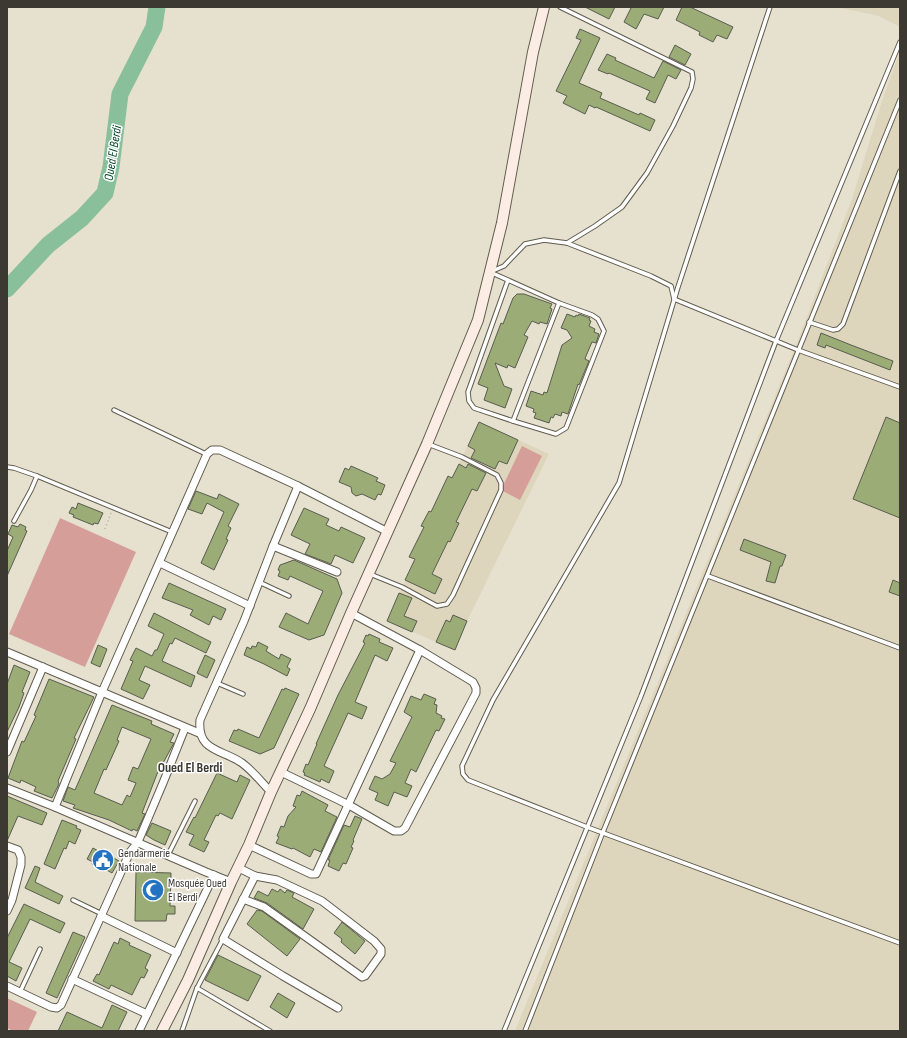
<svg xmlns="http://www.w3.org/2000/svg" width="907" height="1038" viewBox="0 0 907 1038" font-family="'Sofia Sans Condensed',sans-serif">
	<rect width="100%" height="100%" fill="#e6e0cf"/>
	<!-- built -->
	<g fill="#ded5bd">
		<polygon points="836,7 900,7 900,27 879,16"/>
		<polygon points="900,51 900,1031 515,1031 798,340 852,199 882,101"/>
		<polygon points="479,422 549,454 467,621 455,650 387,621 415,560 409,557 424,527 421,526 429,511 431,512 448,476 452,478"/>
	</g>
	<!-- green -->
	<g fill="#d69e99">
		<polygon points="522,446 542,456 520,500 501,490"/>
		<polygon points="60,518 136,552 85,667 9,634"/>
		<polygon points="7,998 37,1012 28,1031 13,1031 7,1028"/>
	</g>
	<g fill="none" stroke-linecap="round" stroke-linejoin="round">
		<!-- river -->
		<polyline stroke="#8abf9b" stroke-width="17" points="7,289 48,245 82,218 105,193 111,167 120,94 154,27 157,7"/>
	</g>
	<!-- building -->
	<g fill="#9bac77" stroke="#585d4e" fill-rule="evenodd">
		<polygon points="585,7 615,7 609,19"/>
		<polygon points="629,7 664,7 658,19 644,14 636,29 624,22 631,8"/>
		<polygon points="682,7 690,7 733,27 727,39 717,35 713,42 699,35 700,32 676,20"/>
		<polygon points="580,29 600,38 579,83 602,93 600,98 639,115 640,113 655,120 650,131 596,107 595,108 589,105 585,114 563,103 567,96 556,91 581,40 576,38"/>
		<polygon points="675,45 691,54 685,65 669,57"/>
		<polygon points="607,54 616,58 615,60 654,78 663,61 681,70 676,79 668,75 655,103 646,99 650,91 609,73 608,74 598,70"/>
		<polygon points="517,294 524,294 552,304 550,308 552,309 547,324 540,322 539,324 532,321 524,335 528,337 515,368 508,365 507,368 495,363 504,386 512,389 505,408 484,400 488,388 478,384 501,323 503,324 513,298"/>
		<polygon points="567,314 575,317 576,315 578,316 579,314 590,318 589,320 591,321 589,326 595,329 594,332 599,334 596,343 592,342 586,356 585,359 589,361 579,385 578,384 568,414 562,412 561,416 555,414 553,418 551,417 549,423 534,418 536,413 533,412 534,409 526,406 531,391 543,395 544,392 547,393 562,345 572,338 567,330 561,328"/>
		<polygon points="821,333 851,345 893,361 890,370 826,345 825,348 817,345"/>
		<polygon points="886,417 900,423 900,518 853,499"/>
		<polygon points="479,422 518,440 507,464 499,461 495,469 471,458 475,450 468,446"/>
		<polygon points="459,464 466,468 468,464 486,473 477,491 472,489 456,522 459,523 450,542 448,541 432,574 442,579 435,594 405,580 415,559 409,557 424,527 421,526 429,511 431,512 448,476 452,478"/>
		<polygon points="351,466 378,478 376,481 385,485 381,495 378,494 375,500 362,494 356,496 352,493 351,487 339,482 345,468 349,470"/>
		<polygon points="196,491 217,499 219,494 239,504 228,526 231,528 226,539 228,540 214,570 201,563 224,512 207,503 202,514 188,509"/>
		<polygon points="78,503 103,513 98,524 94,523 93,525 73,517 74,515 69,513 72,507 76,509"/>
		<polygon points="304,508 329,519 326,525 339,531 341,527 365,538 353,563 335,555 331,564 305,554 310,544 291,535"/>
		<polygon points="20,524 26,527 25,530 27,531 7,576 7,551 13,537 8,534 12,525 18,527"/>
		<polygon points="744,539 786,555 782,566 780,566 775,583 766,581 771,562 740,550"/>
		<polygon points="294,560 337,579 342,593 324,635 309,640 279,627 286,613 308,624 323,591 290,576 288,580 278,576 280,571 278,570 280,565"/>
		<polygon points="893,580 900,583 900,596 889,592"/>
		<polygon points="169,583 226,609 221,620 213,616 209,625 190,615 193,610 162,598"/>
		<polygon points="399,593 412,598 404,616 417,621 412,632 387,621"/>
		<polygon points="154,613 211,642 206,653 175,638 172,644 170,643 162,661 195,676 191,687 145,666 139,680 150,685 143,699 121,689 133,661 130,660 136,648 152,656 155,650 157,650 164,634 148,626"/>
		<polygon points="453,615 467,621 455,650 436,642 446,620 450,622"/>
		<polygon points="369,634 380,639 379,642 393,648 387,661 375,655 355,702 367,707 362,719 348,713 324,766 334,771 329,783 321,779 320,782 304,775 305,773 303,772 306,764 308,765 317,744 316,744 338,695 365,643 363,642 366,635 368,636"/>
		<polygon points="258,642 268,647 266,651 279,659 281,654 291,659 287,667 290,669 287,676 264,664 244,655 247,647 251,649 252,646 256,647"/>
		<polygon points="98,645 107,649 100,667 91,663"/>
		<polygon points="205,655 215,660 207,678 197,673"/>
		<polygon points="14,665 30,672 22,692 24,693 19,707 7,732 7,684"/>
		<polygon points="49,679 94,697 74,738 76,739 58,781 59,784 52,798 34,791 36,787 21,780 20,783 8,778 22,741 24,742 36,716 34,715"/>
		<polygon points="285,688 299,694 274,748 260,754 229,741 234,730 237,731 238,729 259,738 282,689 284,690"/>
		<polygon points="424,694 436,699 434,704 437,705 436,713 442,716 441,718 445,719 439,731 436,730 416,772 411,769 405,783 412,786 407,797 394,792 388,806 375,800 378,793 369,789 375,776 382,779 390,774 396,763 390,761 412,717 404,712 411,696 421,700"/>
		<path d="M112 705 152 721 151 724 174 734 170 742 174 743 157 774 142 813 145 814 137 831 133 829 132 831 109 820 73 808 75 805 63 801 68 787 75 790ZM122 727 151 739 138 769 133 767 128 780 136 783 130 797 127 795 122 805 94 793 104 769 106 770 119 741 117 740Z"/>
		<polygon points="217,773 237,782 240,775 250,780 232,819 220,813 218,816 216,815 204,840 209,842 204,852 189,845 194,835 186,832 194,817 195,818"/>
		<polygon points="302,791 328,805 325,811 337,817 321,852 314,849 310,857 293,848 292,849 276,843 279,837 277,836 281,826 284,827 288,816 296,807 293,806 297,795 300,796"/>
		<polygon points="7,796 47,813 42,825 18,816 7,841"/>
		<polygon points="355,816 362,819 353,840 354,841 351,847 353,848 346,864 343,863 339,871 328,866 330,860 328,860 344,825 350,827"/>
		<polygon points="62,820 77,826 76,828 81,830 75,844 69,841 66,849 64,848 55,869 44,864"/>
		<polygon points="152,823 171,831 165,845 154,840 146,835"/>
		<polygon points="93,848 100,852 101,849 113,856 112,857 119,861 112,873 105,869 104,871 92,864 93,862 87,859"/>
		<polygon points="35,866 40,868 35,882 63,896 59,904 25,888"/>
		<polygon points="136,872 171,873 170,906 175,906 175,914 167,914 166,921 135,921"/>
		<polygon points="272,889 278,892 280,889 285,893 287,890 294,893 292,897 314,909 303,929 267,903 254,898 258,891 268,896"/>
		<polygon points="24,904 65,923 60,933 30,919 9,962 22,968 16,981 7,976 7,938"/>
		<polygon points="257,910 262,911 300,939 287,956 247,924"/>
		<polygon points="342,922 365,941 355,954 341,942 342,939 334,933"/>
		<polygon points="73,932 85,937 57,998 46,993"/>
		<polygon points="120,938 130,943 129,945 151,955 145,968 148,970 144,978 141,977 132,995 111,985 109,989 93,981 97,974 99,975 114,942 118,944"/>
		<polygon points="218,955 261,976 248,1001 205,980"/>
		<polygon points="278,993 295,1003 287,1018 270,1007"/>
		<polygon points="112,1005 127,1012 118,1031 58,1031 67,1012 102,1028"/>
	</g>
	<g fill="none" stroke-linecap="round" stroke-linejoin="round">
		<!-- service casing -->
		<g stroke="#615c4e" stroke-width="5.5">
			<g id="service">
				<polyline points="560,7 692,72 693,79 691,88 673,126 647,173 622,207 595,226 567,243"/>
				<polyline points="770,7 678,287 619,483 493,700 462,766 463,774 468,780 587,827 900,943"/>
				<polyline points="508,280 468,392 469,401 474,408 513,421 559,303 490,272 504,266 525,244 544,240 567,243 651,276 671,286 674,299 798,350 900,387"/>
				<polyline points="809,322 833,330 838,329 843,324 900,171"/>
				<polyline points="114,410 206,454"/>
				<polyline points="513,421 556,434 566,428 604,331 598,319 592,315 559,303"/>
				<polyline points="7,467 14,468 37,476 172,532"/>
				<polyline points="14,521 31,490 37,476"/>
				<polyline points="370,574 402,587 437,606 447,604 453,595 501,490 501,483 497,475 462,457 428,444"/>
				<polyline points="708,576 900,648"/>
				<polyline points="259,582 289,596"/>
				<polyline points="217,683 243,694"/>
				<polyline points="168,855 195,801"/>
				<polyline points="73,900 102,914"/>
				<polyline points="197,988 270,1031"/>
				<polyline points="20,992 40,949"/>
				<polyline points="182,1031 197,988 223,939"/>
				<polyline points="504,1031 641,696 776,341 900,42"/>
				<polyline points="525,1031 603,832 900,100"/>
			</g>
		</g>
		<!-- minor casing -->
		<g stroke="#615c4e" stroke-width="9">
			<g id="minor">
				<polyline points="273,546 337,572"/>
				<polyline points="160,563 250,606"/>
				<polyline points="7,652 199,733"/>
				<polyline points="7,752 43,667"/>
				<polyline points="281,772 349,805 394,831 401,831 405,828 476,693 476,688 473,682 420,650"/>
				<polyline points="7,788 55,807 206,872 231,882"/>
				<path d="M271 792C262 783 253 771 242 763 222 749 197 752 200 720L244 621 273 546 298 486"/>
				<polyline points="55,807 102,692 207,454 212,450 220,450 298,486 388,532"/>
				<polyline points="249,845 311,874 316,874 420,650 351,613"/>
				<polyline points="7,846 18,850 21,857 21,865 12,900 7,911"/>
				<polyline points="239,868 255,876 223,939 283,976 338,1008"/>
				<polyline points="243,899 264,907 362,977 365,976 381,954 381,949 374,941 322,901 277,880 255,876"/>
				<polyline points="101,916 177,953"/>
				<polyline points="72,979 147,1014"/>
				<polyline points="7,986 51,1007 57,1008 61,1005 130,852 138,842 163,783 185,728"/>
				<polyline points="139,1031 214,875"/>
			</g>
		</g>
		<!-- secondary casing -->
		<g stroke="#615c4e" stroke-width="12">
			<polyline id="secondary" points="162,1031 188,980 231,882 249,845 271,792 310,709 351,613 427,444 478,320 502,223 533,52 544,7"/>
		</g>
		<!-- path -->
		<polyline stroke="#b3aea0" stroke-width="1.5" stroke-dasharray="1 3" stroke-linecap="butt" points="105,529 111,513"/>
		<!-- service -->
		<use href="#service" stroke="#fff" stroke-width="3.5"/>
		<!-- minor -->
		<use href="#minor" stroke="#fff" stroke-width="7"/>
		<!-- secondary -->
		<use href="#secondary" stroke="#fbede4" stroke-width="10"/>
	</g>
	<!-- icons -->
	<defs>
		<g id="civic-disc" transform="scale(1.15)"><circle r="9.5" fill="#2473c2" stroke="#fff"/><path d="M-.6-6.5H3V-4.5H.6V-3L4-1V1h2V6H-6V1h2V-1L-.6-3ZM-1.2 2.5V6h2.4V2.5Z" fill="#fff"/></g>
		<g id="mosque-disc" transform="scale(1.15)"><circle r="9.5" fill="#2473c2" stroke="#fff"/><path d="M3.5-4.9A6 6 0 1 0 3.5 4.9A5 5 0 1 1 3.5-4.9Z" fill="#fff"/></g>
	</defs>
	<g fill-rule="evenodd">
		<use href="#civic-disc" x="103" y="860"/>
		<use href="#mosque-disc" x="153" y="890"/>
	</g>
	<g text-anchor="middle" stroke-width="3" stroke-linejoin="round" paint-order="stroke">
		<!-- poi labels -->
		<g font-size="12" fill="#3c3933" stroke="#fff" text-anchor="start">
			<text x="118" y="857">Gendarmerie<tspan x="118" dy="14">Nationale</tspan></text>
			<text x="168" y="887">Mosquée Oued<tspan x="168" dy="14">El Berdi</tspan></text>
		</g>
		<!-- water labels -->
		<g font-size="13" font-style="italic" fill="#014625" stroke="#fff">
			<text transform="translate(112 153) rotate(-81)" y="5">Oued El Berdi</text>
		</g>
		<!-- quarter labels -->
		<g font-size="14" font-weight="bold" fill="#3c3933" stroke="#fff">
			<text x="190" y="772">Oued El Berdi</text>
		</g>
	</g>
	<!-- border -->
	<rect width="907" height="1038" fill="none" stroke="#3c3933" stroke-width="16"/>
</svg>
